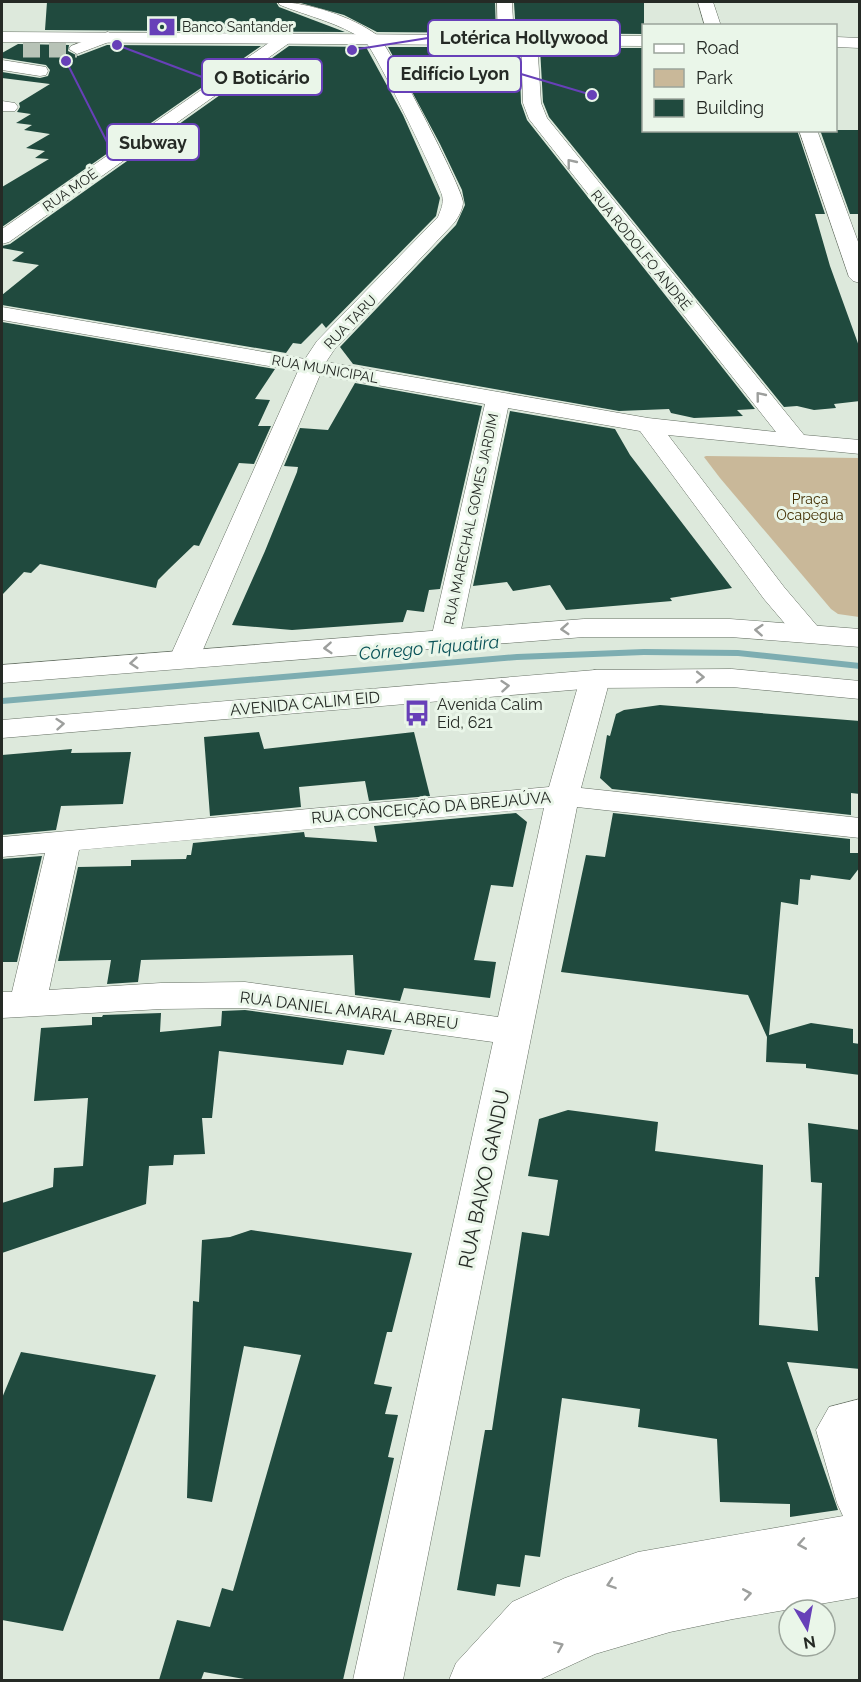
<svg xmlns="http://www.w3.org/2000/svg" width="861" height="1682" viewBox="0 0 861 1682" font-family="Raleway,sans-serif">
	<rect width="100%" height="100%" fill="#dde9dc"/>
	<!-- green -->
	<polygon fill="#c9b899" points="706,456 859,458 859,617 838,614 831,609 720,478 704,457"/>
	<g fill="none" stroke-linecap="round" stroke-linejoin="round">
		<!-- stream -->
		<polygon fill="#7dadb1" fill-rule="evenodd" points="644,649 738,650 860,663 860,669 738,656 644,655 517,660 2,704 2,698 517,654"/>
	</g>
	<!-- building -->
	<g fill="#204a3e">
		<polygon points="47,2 276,2 279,7 345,32 45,30"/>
		<polygon points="297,2 495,2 496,33 377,32 344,15"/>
		<polygon points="523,2 644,2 644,34 516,33 514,3"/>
		<polygon points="18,44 69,45 68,51 78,56 107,45 261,46 2,227 2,187 49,159 35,158 45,151 26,148 50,134 24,130 32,125 16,123 31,114 17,112 20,107 19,103 50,84 2,78 2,72 40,78 48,76 50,70 46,65 2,58 2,53"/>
		<polygon points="289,46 366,47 403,115 440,198 436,216 326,328 322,323 301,344 293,343 286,353 2,305 2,295 39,265 12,261 24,252 2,248 2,246 10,244"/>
		<polygon points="388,47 519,47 521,103 527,120 755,409 737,410 743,416 694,418 671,413 669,409 619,411 353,364 340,347 456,225 465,205 462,190 440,144"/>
		<polygon points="540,48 644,48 644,130 797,130 825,214 815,214 830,266 860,349 860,401 834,404 836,408 814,410 797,406 784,407 549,117 543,102"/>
		<polygon points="820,130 860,130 860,214 850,214"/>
		<polygon points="2,322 275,369 255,399 270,400 258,426 271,426 254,464 239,463 199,546 194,545 169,569 158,580 156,588 40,564 31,573 24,572 2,595"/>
		<polygon points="355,383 482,406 440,589 429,590 424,612 407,610 403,622 292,630 232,625 265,551 297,472 298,467 284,466 300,428 328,430"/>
		<polygon points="510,411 615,429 630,455 732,588 670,598 672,601 566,610 550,585 513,591 507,582 473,586"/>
		<polygon points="660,705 860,721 860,794 851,793 851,815 612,789 600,778 607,735 610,736 616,714 624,710"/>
		<polygon points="259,732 264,749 414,732 430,796 369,801 365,781 299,787 301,807 210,816 204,737"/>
		<polygon points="72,749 71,753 131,752 123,804 61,806 56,830 2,835 2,755"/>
		<polygon points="516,813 527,822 513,887 491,885 474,960 496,962 490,998 404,988 400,1001 355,995 353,955 141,960 138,982 107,984 111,960 58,961 78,867 131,866 131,860 186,859 187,855 191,855 193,843 304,832 305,837 377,842 374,826"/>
		<polygon points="613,813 850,839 850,853 860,853 860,867 850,880 811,875 810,880 800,879 798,905 781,902 769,1035 811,1023 853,1029 853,1043 860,1044 860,1075 806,1068 806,1064 766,1062 767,1037 748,995 561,972 586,855 605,857"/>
		<polygon points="42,856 17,962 2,962 2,859"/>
		<polygon points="245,1010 392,1030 384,1055 347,1050 343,1065 219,1051 212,1118 202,1118 205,1154 174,1155 173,1165 149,1166 146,1204 2,1253 2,1203 53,1187 54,1168 83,1166 88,1098 34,1101 41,1028 92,1025 92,1017 102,1017 103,1015 161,1013 160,1032 221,1026 222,1011"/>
		<polygon points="568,1110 658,1122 655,1151 763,1165 759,1325 818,1331 815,1277 819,1277 822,1183 811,1182 808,1123 860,1130 860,1369 787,1362 838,1510 790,1517 790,1504 720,1502 717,1439 638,1427 640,1409 562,1398 540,1557 525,1555 520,1587 497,1584 495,1596 457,1590 485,1430 492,1430 522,1232 549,1236 558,1180 528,1176 539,1119"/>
		<polygon points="251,1230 412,1253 392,1332 387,1332 374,1384 392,1387 385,1414 398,1415 388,1457 394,1458 343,1680 250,1680 204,1672 201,1680 159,1680 177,1620 210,1627 222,1588 233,1591 301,1355 244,1346 212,1502 187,1498 193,1301 199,1302 202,1240 230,1237"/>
		<polygon points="21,1352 156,1375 63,1631 2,1620 2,1398"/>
	</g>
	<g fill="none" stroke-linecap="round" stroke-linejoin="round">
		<!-- minor-tunnel -->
		<polyline stroke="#b8c3b7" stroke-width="17" stroke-dasharray="17 9" stroke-linecap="butt" points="23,49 77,49"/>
		<!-- minor casing -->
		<g stroke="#656f63" stroke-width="1">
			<g id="minor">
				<path d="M278 2C307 2 353 17 377 35 387 42 463 189 463 202 463 209 458 218 454 223L334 350 326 362 648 418 776 432 529 119 523 103 521 40 523 37H535L537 40 541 103 547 118 804 435 860 440V454L668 435 784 587 818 627 822 633 818 639 808 642 798 639 764 599 640 431 508 408 459 639 455 645 445 648 435 645 431 639 485 404 320 375 199 659 194 665 184 668 174 665 169 659 298 371 2 320V307L305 359 317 341 438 217C441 209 444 204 442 195 437 178 374 48 364 40 340 23 307 16 280 5Z"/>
				<polygon points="497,2 512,2 514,40 512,43 500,43 498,40"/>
				<polygon points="698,2 713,2 721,26 705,26"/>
				<polygon points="108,32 116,37 114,40 77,54 69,49 71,46"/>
				<polygon points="286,33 292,35 294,38 292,41 9,242 2,244 2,229 280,35"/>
				<polygon points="2,60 40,66 46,67 48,71 46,75 40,76 2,70"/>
				<polygon points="2,101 15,103 18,107 15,111 2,111"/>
				<polygon points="799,130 817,130 860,247 860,283 853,281 849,277"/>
				<path d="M595 670 605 673 610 679 581 788 860 818V838L577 807 403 1680H353L493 1042 245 1008 161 1009 2 1018V992H12L45 853 2 857V837L549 787 580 679 585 673ZM544 808 498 1017 245 982 161 983 49 990 79 850Z"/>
				<polygon points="860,1399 860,1597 733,1619 670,1632 595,1654 539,1680 449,1680 456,1663 512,1602 565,1578 638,1552 843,1516 837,1503 816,1430 829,1407"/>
			</g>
		</g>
		<!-- major casing -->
		<g stroke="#656f63" stroke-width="1">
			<g id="major">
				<polygon points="2,32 644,36 644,46 2,42"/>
				<polygon points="836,37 860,38 860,48 836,47"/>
				<polygon points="584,619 730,619 860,629 860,647 730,637 584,637 2,683 2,665"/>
				<polygon points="732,669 860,681 860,699 732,687 595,688 2,738 2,720 595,670"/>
			</g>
		</g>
		<!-- minor -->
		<use href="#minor" fill="#fff" fill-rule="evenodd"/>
		<!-- major -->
		<use href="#major" fill="#fff" fill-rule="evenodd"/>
	</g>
	<!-- one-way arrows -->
	<defs><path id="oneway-chevron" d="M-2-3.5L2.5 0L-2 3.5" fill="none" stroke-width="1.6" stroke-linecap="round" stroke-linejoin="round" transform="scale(1.5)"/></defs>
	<g stroke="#9d9f9d">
		<use href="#oneway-chevron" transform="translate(571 163) rotate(-129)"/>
		<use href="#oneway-chevron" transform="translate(760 396) rotate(-129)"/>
		<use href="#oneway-chevron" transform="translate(565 629) rotate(176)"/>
		<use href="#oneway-chevron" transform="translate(759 630) rotate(-176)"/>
		<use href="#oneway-chevron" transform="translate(328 648) rotate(176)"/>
		<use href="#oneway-chevron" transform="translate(134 663) rotate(175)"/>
		<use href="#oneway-chevron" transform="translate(700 677) rotate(1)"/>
		<use href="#oneway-chevron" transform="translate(505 686) rotate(-5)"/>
		<use href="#oneway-chevron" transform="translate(60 724) rotate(-5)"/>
		<use href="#oneway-chevron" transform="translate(802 1544) rotate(170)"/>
		<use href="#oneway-chevron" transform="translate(611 1584) rotate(161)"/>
		<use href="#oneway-chevron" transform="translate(747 1594) rotate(-10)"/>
		<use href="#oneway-chevron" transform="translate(559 1646) rotate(-23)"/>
	</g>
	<!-- icons -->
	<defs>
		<g id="bank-bare" transform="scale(2.07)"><path d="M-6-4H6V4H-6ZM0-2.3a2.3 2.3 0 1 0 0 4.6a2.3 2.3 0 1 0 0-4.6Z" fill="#6740b8" stroke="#eaf6e9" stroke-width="2.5" paint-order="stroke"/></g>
		<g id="bus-bare" transform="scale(2.07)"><path d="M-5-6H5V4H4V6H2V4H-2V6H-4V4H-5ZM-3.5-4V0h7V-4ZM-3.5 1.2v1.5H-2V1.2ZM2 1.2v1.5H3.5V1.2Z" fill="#6740b8" stroke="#eaf6e9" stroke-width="2.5" paint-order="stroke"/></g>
	</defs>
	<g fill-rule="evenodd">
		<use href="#bank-bare" x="162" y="27"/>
		<use href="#bus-bare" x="417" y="713"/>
	</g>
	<g text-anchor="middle" stroke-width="6" stroke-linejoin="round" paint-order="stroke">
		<!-- far-poi labels -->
		<g font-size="14" fill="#252a25" stroke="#eaf6e9" text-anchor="start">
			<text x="182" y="32">Banco Santander</text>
		</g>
		<!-- far-street labels -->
		<g font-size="14" fill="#252a25" stroke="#eaf6e9">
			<text transform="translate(70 190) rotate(-35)" y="5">RUA MOÉ</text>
			<text transform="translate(641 250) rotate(51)" y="5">RUA RODOLFO ANDRÉ</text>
			<text transform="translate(350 322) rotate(-46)" y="5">RUA TARU</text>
			<text transform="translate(325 369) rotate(10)" y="5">RUA MUNICIPAL</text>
			<text transform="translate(471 519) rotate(-78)" y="5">RUA MARECHAL GOMES JARDIM</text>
		</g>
		<!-- far-park labels -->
		<g font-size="14" fill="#412d00" stroke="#eaf6e9">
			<text x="810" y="504">Praça<tspan x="810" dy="16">Ocapegua</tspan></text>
		</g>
		<!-- street labels -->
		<g font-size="16" fill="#252a25" stroke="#eaf6e9">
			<text transform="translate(305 703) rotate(-5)" y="6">AVENIDA CALIM EID</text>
			<text transform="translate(431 807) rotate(-5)" y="6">RUA CONCEIÇÃO DA BREJAÚVA</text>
			<text transform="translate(349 1010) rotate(7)" y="6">RUA DANIEL AMARAL ABREU</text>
		</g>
		<!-- poi labels -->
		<g font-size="16" fill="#252a25" stroke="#eaf6e9" text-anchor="start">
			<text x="437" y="710">Avenida Calim<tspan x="437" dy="18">Eid, 621</tspan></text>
		</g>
		<!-- water labels -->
		<g font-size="18" font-style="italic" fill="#095258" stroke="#eaf6e9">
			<text transform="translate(429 648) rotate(-5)" y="6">Córrego Tiquatira</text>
		</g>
		<!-- near-street labels -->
		<g font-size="20" fill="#252a25" stroke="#eaf6e9">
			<text transform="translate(484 1179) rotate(-78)" y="7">RUA BAIXO GANDU</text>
		</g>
	</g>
	<!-- callouts -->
	<path fill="none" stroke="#6740b8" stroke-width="2" d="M352 50L428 38M592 95L521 74M117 45L202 77M66 61L107 142"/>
	<g fill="#6740b8" stroke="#eaf6e9" stroke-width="2">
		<circle cx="352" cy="50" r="6"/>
		<circle cx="592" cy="95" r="6"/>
		<circle cx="117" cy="45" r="6"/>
		<circle cx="66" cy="61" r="6"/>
	</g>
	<g fill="#eaf6e9" stroke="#6740b8" stroke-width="2">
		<rect x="428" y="20" width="192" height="36" rx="6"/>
		<rect x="388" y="56" width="133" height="36" rx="6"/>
		<rect x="202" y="59" width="120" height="36" rx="6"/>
		<rect x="107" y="124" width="92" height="36" rx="6"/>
	</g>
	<g font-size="18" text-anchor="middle" font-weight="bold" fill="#252a25">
		<text x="524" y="44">Lotérica Hollywood</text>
		<text x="455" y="80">Edifício Lyon</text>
		<text x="262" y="84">O Boticário</text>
		<text x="153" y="149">Subway</text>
	</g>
	<!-- border -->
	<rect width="861" height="1682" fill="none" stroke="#252a25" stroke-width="6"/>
	<!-- legend -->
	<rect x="642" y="24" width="195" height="108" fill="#eaf6e9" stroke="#9ba49b" stroke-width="1.5"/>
	<rect x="654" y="44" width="30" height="9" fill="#ffffff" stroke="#9ba49b" stroke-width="1.5"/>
	<text x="696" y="54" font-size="18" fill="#252a25">Road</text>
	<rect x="654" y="69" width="30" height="18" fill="#c9b899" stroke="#9ba49b" stroke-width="1.5"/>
	<text x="696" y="84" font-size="18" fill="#252a25">Park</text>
	<rect x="654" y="99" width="30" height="18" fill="#204a3e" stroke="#9ba49b" stroke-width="1.5"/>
	<text x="696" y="114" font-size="18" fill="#252a25">Building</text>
	<!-- north arrow -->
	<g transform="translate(807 1628) rotate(170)"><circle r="28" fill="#eaf6e9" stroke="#9ba49b" stroke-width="1.5"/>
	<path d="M0-4.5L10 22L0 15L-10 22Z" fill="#6740b8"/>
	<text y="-9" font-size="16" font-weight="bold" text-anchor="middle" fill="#252a25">N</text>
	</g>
</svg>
